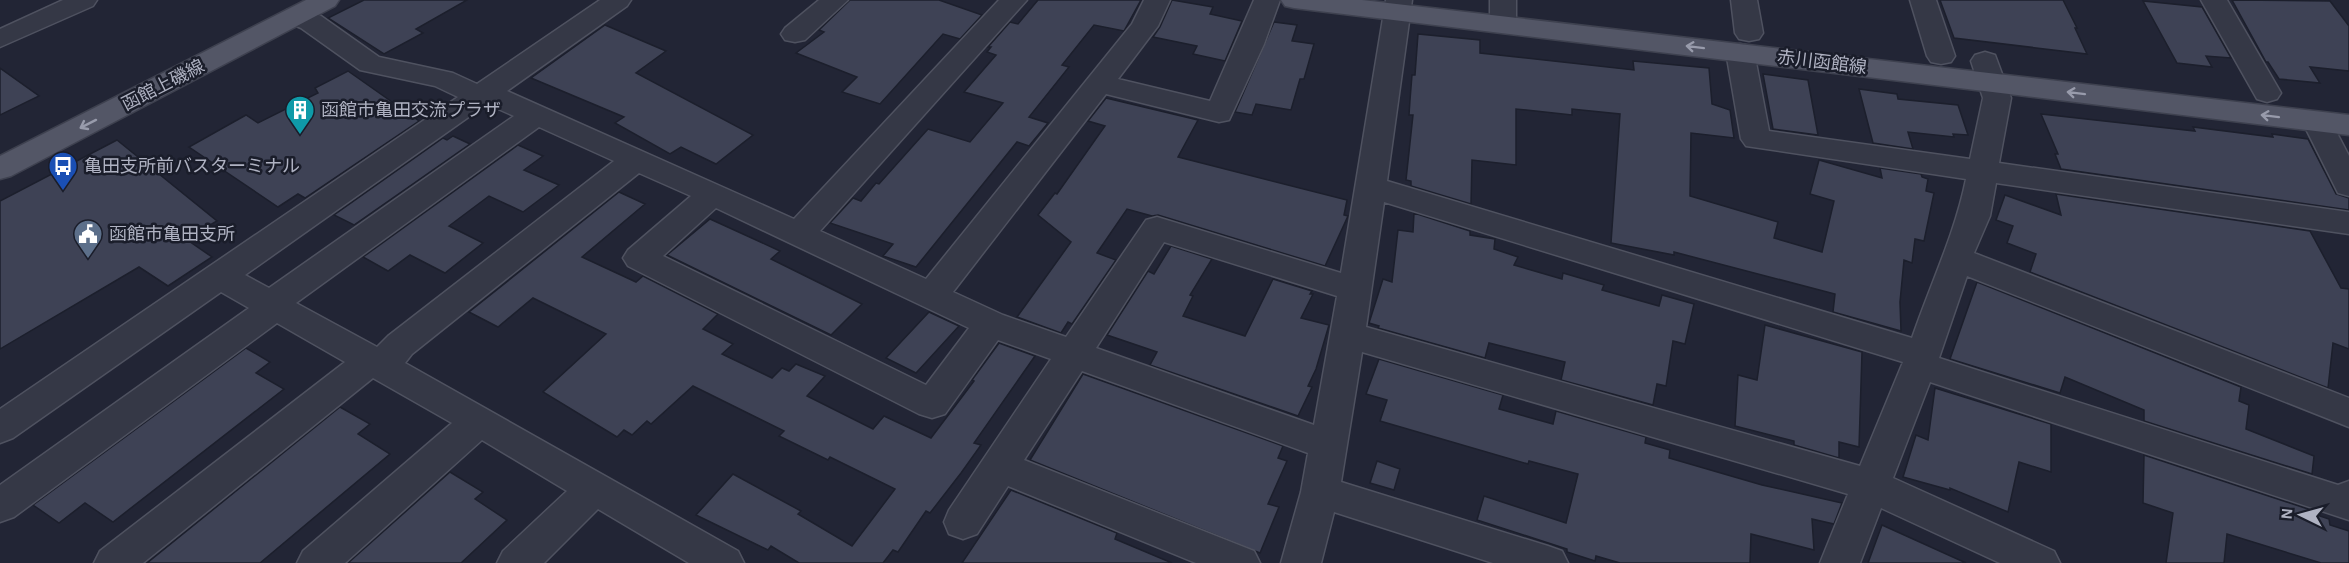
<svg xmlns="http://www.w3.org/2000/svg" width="2349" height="563" viewBox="0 0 2349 563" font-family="'Alegreya Sans','Noto Sans JP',sans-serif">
	<rect width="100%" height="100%" fill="#222535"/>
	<!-- building -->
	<g fill="#3e4255" stroke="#1c1f2c" stroke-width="1.5">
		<polygon points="364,0 467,0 416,29 423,33 384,54 328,18"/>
		<polygon points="850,0 939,0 982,15 960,39 943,34 880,104 842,92 857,77 796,53 824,32 819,30"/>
		<polygon points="1038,0 1141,0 1124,31 1094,25 1062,65 1069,67 1029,117 1048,123 1029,146 1017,142 916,267 883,256 893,244 830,223 853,198 861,201 876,183 879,184 928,129 970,142 1003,103 964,92 996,55 987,52 991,47 988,47 1010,22 1018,24"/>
		<polygon points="1172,0 1213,7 1210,14 1242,21 1225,61 1193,54 1197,46 1153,37 1160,27"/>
		<polygon points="1940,0 2063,0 2077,28 2075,28 2087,54 1954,38"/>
		<polygon points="2232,0 2330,1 2349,26 2349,71 2310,67 2320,83 2279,79 2268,62 2266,62"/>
		<polygon points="2143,1 2202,7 2231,58 2206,56 2212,67 2177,63"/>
		<polygon points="1274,22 1297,25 1292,41 1314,44 1304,79 1300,79 1291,110 1256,104 1252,115 1235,112"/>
		<polygon points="605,25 666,51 636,73 753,135 716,164 681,147 670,154 615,123 624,117 531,78"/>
		<polygon points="1418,34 1480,40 1480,53 1634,70 1633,61 1709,68 1712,104 1730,110 1734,138 1691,133 1690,196 1778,222 1774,238 1822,252 1834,201 1810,194 1819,160 1882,178 1880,168 1921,174 1922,177 1928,179 1926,191 1934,193 1924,241 1915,239 1912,263 1904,260 1900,302 1901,331 1833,312 1835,294 1674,252 1674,255 1611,243 1620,114 1572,109 1572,115 1516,109 1516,165 1472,160 1471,204 1411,186 1411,181 1406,180 1413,115 1409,115 1410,100 1412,75 1415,75"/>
		<polygon points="0,68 39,96 0,115"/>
		<polygon points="348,71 419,121 305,198 298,194 278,207 189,147 246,115 258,123 318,93 315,88"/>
		<polygon points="1763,74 1808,80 1818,135 1773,129"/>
		<polygon points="1859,89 1897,94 1898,99 1958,105 1968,135 1953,134 1954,137 1908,132 1913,149 1873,143"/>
		<polygon points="1106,98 1198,120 1178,157 1347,200 1344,215 1348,216 1325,266 1158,215 1152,216 1127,209 1097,253 1116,260 1072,324 1068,322 1061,333 1017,317 1071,242 1038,215 1055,193 1057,194 1105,126 1088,121"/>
		<polygon points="2041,114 2195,131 2193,127 2273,137 2272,134 2308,139 2336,194 2349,198 2349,210 2061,169 2055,154 2058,154"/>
		<polygon points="453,136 470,144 354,225 334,215 443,138 447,140"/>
		<polygon points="117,140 217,221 186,239 212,257 168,286 139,267 0,349 0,201"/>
		<polygon points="518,145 543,156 524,170 559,185 523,212 489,196 449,226 483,243 445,273 410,255 388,271 363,257"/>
		<polygon points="619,192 645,204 582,257 636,282 643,276 718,314 703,329 733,344 722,354 772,378 782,368 789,371 796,364 825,376 807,396 873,429 884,416 931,438 974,381 972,380 999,343 1035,356 974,443 981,445 961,473 930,513 926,511 898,552 893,550 883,563 799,563 771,546 768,550 696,515 733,474 801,511 798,514 852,546 895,489 830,457 828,460 779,436 784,431 693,386 651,424 647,421 632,435 624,430 617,437 543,392 606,334 533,298 498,327 469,312"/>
		<polygon points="2056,194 2310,231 2341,288 2349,289 2349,349 2333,343 2328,388 2030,272 2036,254 2007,243 2013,226 1996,220 2005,195 2061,215"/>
		<polygon points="1414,213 1470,231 1470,235 1495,239 1494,249 1518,257 1514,265 1562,279 1563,273 1604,285 1602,290 1659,306 1662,295 1694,304 1685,344 1673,341 1666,386 1657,384 1653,405 1561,380 1565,362 1489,343 1485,358 1378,328 1379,326 1369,323 1383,279 1392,282 1398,230 1413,232"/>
		<polygon points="710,219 780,251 771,259 862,304 831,335 667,255"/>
		<polygon points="1171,246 1212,259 1190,295 1193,296 1183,316 1245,336 1273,279 1312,291 1310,294 1313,294 1301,318 1329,325 1316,369 1308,386 1312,387 1298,416 1150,365 1157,352 1107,335 1148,271 1154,274"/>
		<polygon points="1977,282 2241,387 2239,401 2249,405 2246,429 2314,456 2312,474 2144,421 2144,410 2065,377 2060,393 1950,359"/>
		<polygon points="929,312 959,326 916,373 886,358"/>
		<polygon points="1765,325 1862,352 1859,447 1839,442 1839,458 1794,445 1794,441 1735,426 1738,375 1757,380"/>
		<polygon points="246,348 270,362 256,373 284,389 113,522 85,503 59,523 33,505"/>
		<polygon points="1379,359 1503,395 1499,409 1553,424 1556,411 1646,437 1645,443 1670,450 1669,458 1762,485 1842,503 1834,524 1812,519 1814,550 1751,534 1750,563 1620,563 1596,556 1595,561 1567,552 1567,549 1477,520 1484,496 1566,523 1578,474 1529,461 1528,464 1380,421 1387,400 1366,394"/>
		<polygon points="1083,374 1283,446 1278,458 1287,461 1268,504 1279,507 1260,553 1030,460"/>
		<polygon points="1935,388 2051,424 2051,472 2019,462 2008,512 1950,488 1950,490 1903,477 1916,435 1928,440"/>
		<polygon points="340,407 370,424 358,434 390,454 260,563 147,563"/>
		<polygon points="2144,455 2308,509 2308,512 2329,519 2330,525 2349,531 2349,563 2321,563 2227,534 2224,563 2166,563 2173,513 2143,503"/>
		<polygon points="1377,461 1400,469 1394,490 1370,483"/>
		<polygon points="450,472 483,492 475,499 507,520 461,563 348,563"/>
		<polygon points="1011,490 1117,533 1115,539 1172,563 962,563"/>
		<polygon points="1882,525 1966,563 1868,563"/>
	</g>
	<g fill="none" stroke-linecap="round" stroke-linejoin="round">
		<!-- minor casing -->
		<g stroke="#4f5260" stroke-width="3">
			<g id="minor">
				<polygon points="63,0 97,0 93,6 0,47 0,29"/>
				<path d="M600 0H631L627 6 507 91 794 219 999 0H1027L820 231 926 279 1132 24 1144 0H1170L1158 26 1118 79 1210 101 1254 0H1280L1264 44 1229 120 1219 122 1106 94 953 292 1003 315 1066 337 1146 220 1157 217 1341 273 1386 0H1412L1387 181 1912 338C1930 285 1955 234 1966 179L1746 146 1741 139 1726 52 1730 46 1740 44 1750 46 1754 52 1769 131 1970 159 1983 98 1971 61 1975 55 1985 52 1995 55 2011 98 1999 163 2349 212V234L1996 183 1990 216 1974 253 2349 398V427L1967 276 1939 358 2338 485 2349 481V520L1930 382 1893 478 2054 551 2060 563H2000L1881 508 1860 563H1820L1848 494 1362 352 1341 482 1548 546 1562 551 1568 563H1493L1334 512 1321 563H1281L1301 492 1308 453 1082 371 1024 460 1254 551 1260 563H1196L1008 486 977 534 963 539 949 534 944 522 949 510 1051 359 998 340 945 414 932 418 919 414 628 266 623 258 628 250 691 196 639 173 412 354 405 363 738 551 744 563H689L598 509 544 563H497L503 551 567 491 482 440 345 563H297L303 551 452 423 373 378 143 563H94L100 551 345 362 277 323 14 517 0 522V485L249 308 221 292 13 438 0 443V409L458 97 435 86 360 70 301 28 287 22 283 16 287 10 296 8 321 16 379 57 453 73 477 84ZM487 104 514 116 269 288 245 275ZM539 127 614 161 388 336 377 347 296 303ZM1384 202 1903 362 1860 466 1366 327ZM716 208 969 328 926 385 663 256ZM1164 242 1337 296 1314 425 1096 348Z"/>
				<polygon points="819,0 848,0 805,40 795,42 785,40 781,34 785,28"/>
				<polygon points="1490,0 1516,0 1516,24 1513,30 1503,32 1493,30 1490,24"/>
				<polygon points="1731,0 1757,0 1763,33 1759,39 1749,41 1739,39 1735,33"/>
				<polygon points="1910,0 1936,0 1955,56 1951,62 1941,64 1931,62 1927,56"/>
				<polygon points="2201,0 2227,0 2281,93 2277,99 2267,102 2257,99"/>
				<polygon points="2317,112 2327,114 2349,156 2349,196 2338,193 2302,121 2307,114"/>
			</g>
		</g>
		<!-- major casing -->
		<g stroke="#3e414f" stroke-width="3">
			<g id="major">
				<polygon points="306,0 339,0 335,6 11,176 0,179 0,156"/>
				<polygon points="1281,0 1362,0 2349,115 2349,135 1294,8 1285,6"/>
			</g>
		</g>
		<!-- minor -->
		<use href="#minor" fill="#353846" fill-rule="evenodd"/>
		<!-- major -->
		<use href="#major" fill="#535666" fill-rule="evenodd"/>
	</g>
	<!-- one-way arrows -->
	<defs><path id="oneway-shaft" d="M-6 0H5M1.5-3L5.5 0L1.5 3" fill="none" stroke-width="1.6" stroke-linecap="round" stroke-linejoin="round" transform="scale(1.5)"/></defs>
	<g stroke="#989bab">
		<use href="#oneway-shaft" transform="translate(1695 47) rotate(-173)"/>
		<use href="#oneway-shaft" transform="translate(2076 93) rotate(-173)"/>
		<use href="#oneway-shaft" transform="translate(2270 116) rotate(-173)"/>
		<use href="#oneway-shaft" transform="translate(88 124) rotate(153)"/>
	</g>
	<!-- icons -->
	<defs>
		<g id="building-pin" transform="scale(1.5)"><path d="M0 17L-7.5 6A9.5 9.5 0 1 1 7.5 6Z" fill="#0f9aa8" stroke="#1a1d2a"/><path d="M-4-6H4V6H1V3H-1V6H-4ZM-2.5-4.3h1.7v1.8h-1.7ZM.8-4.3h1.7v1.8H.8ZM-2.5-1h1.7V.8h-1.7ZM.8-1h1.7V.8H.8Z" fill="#fff"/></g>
		<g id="bus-pin" transform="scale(1.5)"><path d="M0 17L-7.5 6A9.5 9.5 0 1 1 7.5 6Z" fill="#1a4fb4" stroke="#1a1d2a"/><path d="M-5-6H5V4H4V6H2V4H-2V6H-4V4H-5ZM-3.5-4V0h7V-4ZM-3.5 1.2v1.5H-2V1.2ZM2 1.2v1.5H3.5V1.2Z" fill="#fff"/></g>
		<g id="civic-pin" transform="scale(1.5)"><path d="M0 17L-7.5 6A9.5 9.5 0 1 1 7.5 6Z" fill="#5c6f8a" stroke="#1a1d2a"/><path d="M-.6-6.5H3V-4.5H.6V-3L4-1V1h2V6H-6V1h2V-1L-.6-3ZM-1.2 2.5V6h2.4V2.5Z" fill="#fff"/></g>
	</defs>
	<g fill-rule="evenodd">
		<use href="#building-pin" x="300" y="110"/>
		<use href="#bus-pin" x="63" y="166"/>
		<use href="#civic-pin" x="88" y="234"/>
	</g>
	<g text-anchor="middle" stroke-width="5" stroke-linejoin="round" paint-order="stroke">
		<!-- street labels -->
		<g font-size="18" fill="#afb2c2" stroke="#1a1d2a">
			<text transform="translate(1822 62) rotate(7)" y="6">赤川函館線</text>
			<text transform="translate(163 85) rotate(-27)" y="6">函館上磯線</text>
		</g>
		<!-- poi labels -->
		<g font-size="18" fill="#afb2c2" stroke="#1a1d2a" text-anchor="start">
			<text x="321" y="116">函館市亀田交流プラザ</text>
			<text x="84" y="172">亀田支所前バスターミナル</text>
			<text x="109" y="240">函館市亀田支所</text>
		</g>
	</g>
	<!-- north arrow -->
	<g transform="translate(2301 515) rotate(275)" stroke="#1a1d2a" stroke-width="4.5" paint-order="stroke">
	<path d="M0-4.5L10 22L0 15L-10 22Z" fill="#afb2c2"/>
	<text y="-9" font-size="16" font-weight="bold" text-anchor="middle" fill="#afb2c2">N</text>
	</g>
</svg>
